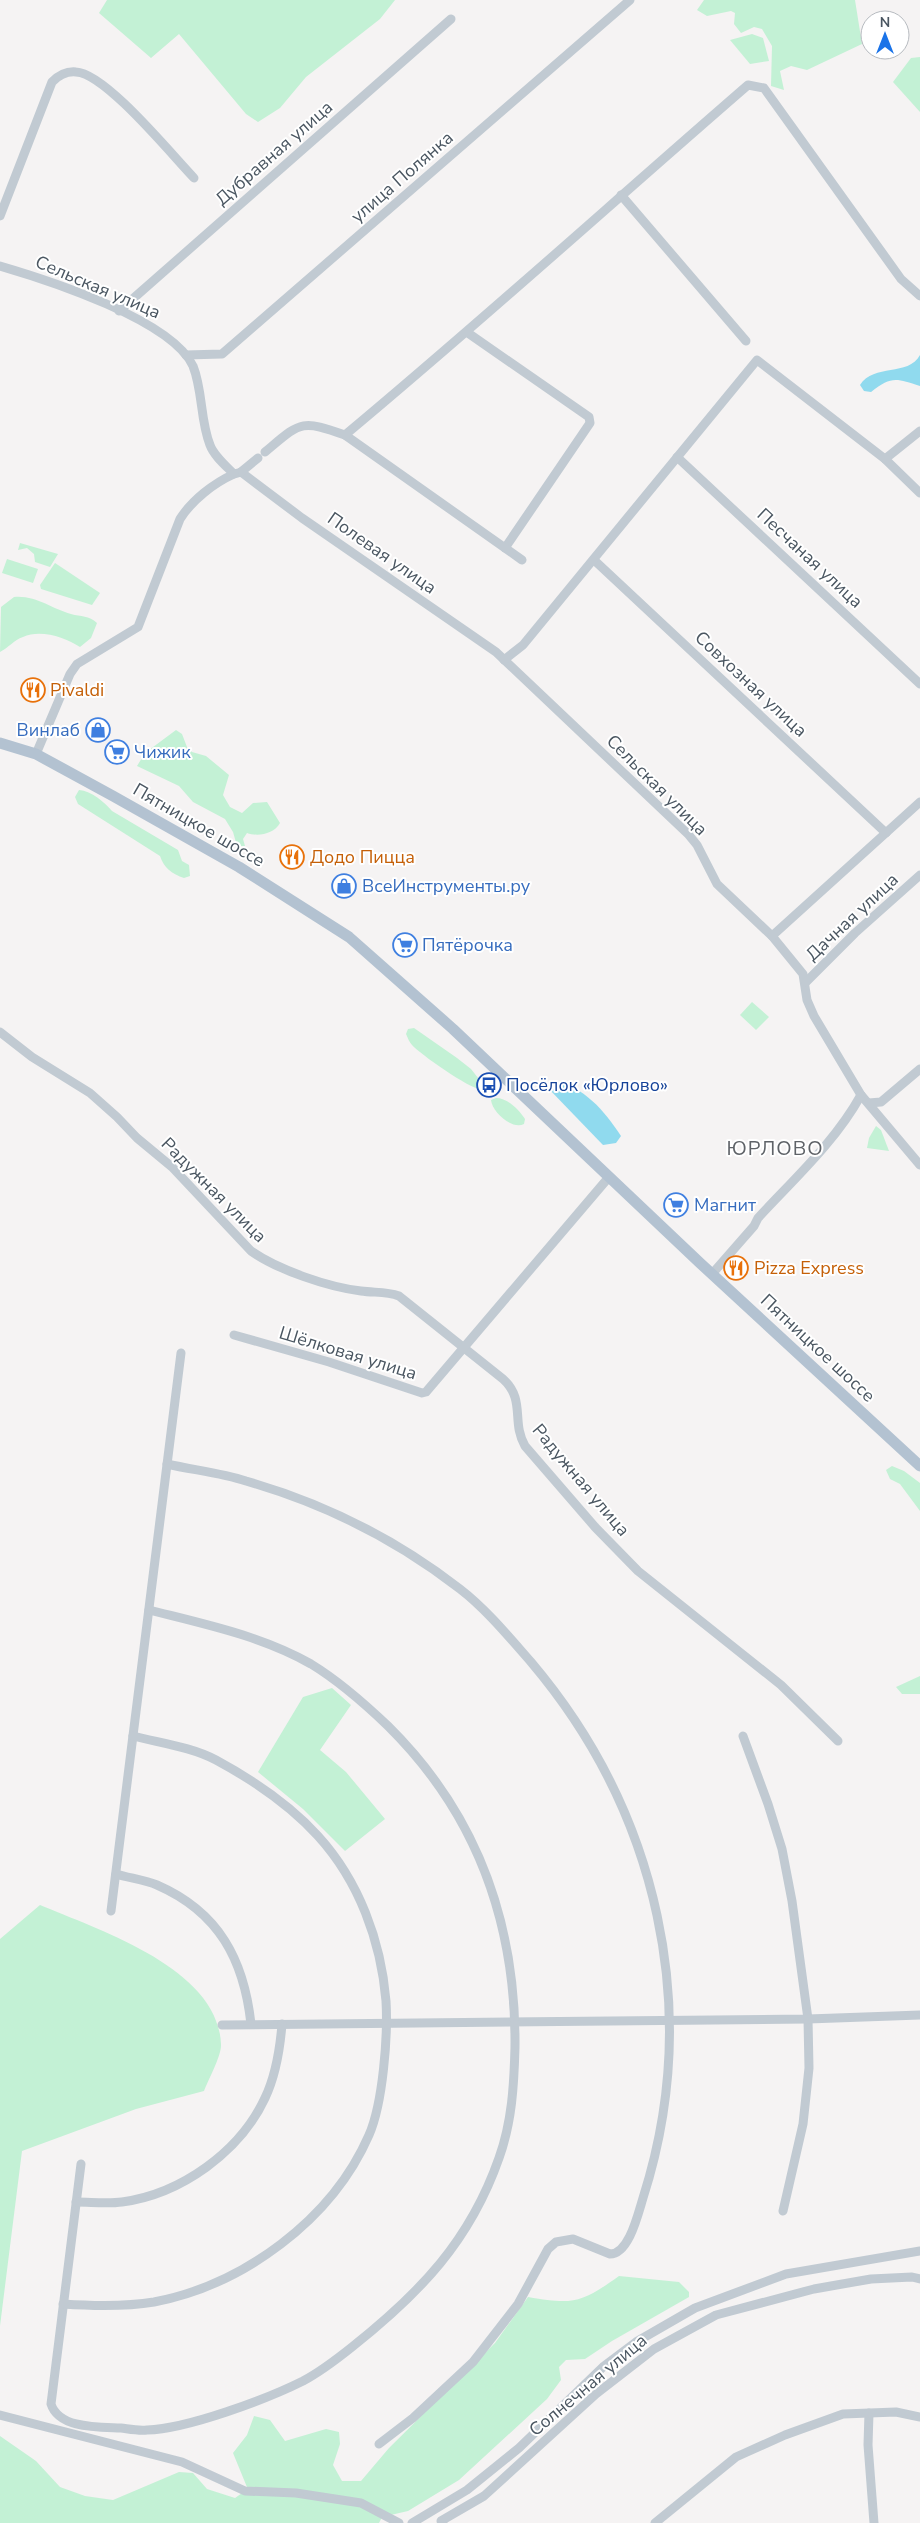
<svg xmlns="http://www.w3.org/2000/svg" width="920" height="2523" viewBox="0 0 920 2523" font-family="'Nunito Sans',sans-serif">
	<rect width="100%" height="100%" fill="#f5f3f3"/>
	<!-- green -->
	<g fill="#c3f1d5">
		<polygon points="107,0 395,0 380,19 306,77 280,108 258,122 246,114 179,34 151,58 99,13"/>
		<polygon points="704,0 855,0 862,44 807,70 791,66 780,71 784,90 771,86 772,46 762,29 754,27 741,33 734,24 735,13 731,11 707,16 697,10"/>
		<polygon points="752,34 763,38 769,61 750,64 730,40"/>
		<polygon points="920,57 920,112 893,82 911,58"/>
		<polygon points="20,543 58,554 50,567 35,562 34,554 27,548 18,550"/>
		<polygon points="7,559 38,569 33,583 2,573"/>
		<polygon points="55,563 100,593 92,605 41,589 40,585"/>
		<path d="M14 597C36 595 52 609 71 614 81 617 89 615 97 623L91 638 80 647C65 637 40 629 23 637 14 640 8 648 0 652L1 607Z"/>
		<path d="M176 730 182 734 187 747 192 752 206 756 229 775 223 795 230 807 242 813 253 803 267 802 280 823C274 834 258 837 247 833L243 839 245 846H237L233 832 225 819 193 802 179 786 137 766 145 753Z"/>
		<path d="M79 790C92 791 104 802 112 811L178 850 182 861 189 865 190 876 184 878C172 874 164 868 160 856L78 804 75 797Z"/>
		<polygon points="752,1002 769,1017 756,1030 740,1015"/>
		<path d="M414 1028 457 1058 471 1069 482 1083 481 1089C471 1090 420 1054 412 1045 409 1042 408 1038 406 1034L408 1029Z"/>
		<path d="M496 1098C508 1098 519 1110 525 1119L524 1124C512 1130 492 1112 491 1100Z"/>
		<polygon points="876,1126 881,1130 889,1151 867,1148 869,1138"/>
		<polygon points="892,1466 904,1471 920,1483 920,1511 900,1484 890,1479 886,1470"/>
		<polygon points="920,1676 920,1694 902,1694 896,1687"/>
		<polygon points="332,1688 351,1705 320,1750 346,1772 385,1819 345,1851 303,1809 258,1772 303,1697"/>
		<path d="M40 1905C99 1930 218 1968 221 2044 222 2055 208 2080 204 2091L136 2109 22 2151 0 2326V1939Z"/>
		<path d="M619 2276 679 2282 689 2292V2297L612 2341 585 2359 566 2360 559 2367 561 2380 547 2399 459 2480 408 2511 382 2517 379 2523H0V2436L36 2461 60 2487 85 2496 113 2500 179 2472 193 2473 207 2489 235 2498 245 2491 249 2492 233 2453 247 2435 254 2416 270 2420 285 2441 326 2429 339 2432 340 2444 333 2465 342 2481H361L389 2448 495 2343 528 2297C574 2305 581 2303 619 2276Z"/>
	</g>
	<!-- water -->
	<g fill="#90daee">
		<path d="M920 355V386C896 378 891 376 871 392L864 391 860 385C874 363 908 377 920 355Z"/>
		<path d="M553 1080C585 1088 603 1109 621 1136L616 1143 603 1145 548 1088Z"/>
	</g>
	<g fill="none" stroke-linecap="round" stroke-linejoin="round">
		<!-- minor -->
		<g stroke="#c1cad2" stroke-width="9">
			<polyline points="621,195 746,341"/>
			<path d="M0 216 52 82C58 76 66 71 76 72 105 73 171 154 194 178"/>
			<path d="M0 266C48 280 172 320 193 366 203 391 200 420 210 445 214 456 226 466 234 474L238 473"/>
			<polyline points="119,311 451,19"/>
			<polyline points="468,333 589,417 590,423 505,548"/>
			<polyline points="186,355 222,354 630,0"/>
			<polyline points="345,435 522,560"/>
			<path d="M265 452C301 422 300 419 345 435 482 321 614 201 748 85L764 88 901 279 920 296"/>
			<polyline points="677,457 920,684"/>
			<polyline points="885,459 920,431"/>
			<polyline points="241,472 302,518 496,652 688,834 697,845 717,884 772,936 803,974 807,1000 814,1016 861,1095 920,1165"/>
			<polyline points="241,472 258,458"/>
			<polyline points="594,560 886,833"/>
			<polyline points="504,660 523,645 757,360 885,459 920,493"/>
			<path d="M36 754 70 674 77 664 138 627 180 519C192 500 214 483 234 474"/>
			<polyline points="772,936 920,802"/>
			<polyline points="806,982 855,933 920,875"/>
			<path d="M0 1032 32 1057 90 1093 117 1117 137 1138 172 1167 251 1251C278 1270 328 1287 361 1291 374 1293 386 1291 399 1296L503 1379C526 1400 511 1422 525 1446L595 1527 638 1571 781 1685 838 1741"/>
			<polyline points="869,1103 881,1102 920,1069"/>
			<path d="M712 1274 754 1226 758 1218C794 1179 835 1142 861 1095"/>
			<polyline points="234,1335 329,1362 422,1393 426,1392 609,1177"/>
			<path d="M167 1464C193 1470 221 1473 246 1481 323 1503 397 1540 460 1589 486 1609 509 1637 531 1662 658 1812 703 2010 643 2198 638 2214 629 2254 610 2254L573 2239 556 2242 548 2249 518 2304 473 2362 413 2418 379 2444"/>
			<polyline points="743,1736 768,1804 782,1849 792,1901 808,2019 809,2068 803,2124 783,2211"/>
			<path d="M116 1874C129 1878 145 1880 157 1885 219 1912 244 1960 251 2024"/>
			<polyline points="111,1911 181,1353"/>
			<polyline points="222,2025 808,2019 920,2015"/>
			<path d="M81 2164 51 2404C59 2429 99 2427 121 2428 129 2429 138 2431 147 2430 187 2429 267 2399 303 2381 320 2372 337 2359 352 2347 420 2293 470 2241 499 2158 512 2122 514 2085 515 2047 516 1924 477 1814 388 1726 365 1704 339 1681 311 1664 262 1636 204 1624 149 1610"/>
			<path d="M76 2202C91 2202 107 2204 122 2202 181 2194 240 2152 265 2098 276 2075 280 2049 282 2024"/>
			<path d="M63 2304C93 2306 124 2307 154 2302 243 2285 332 2220 369 2135 383 2103 388 2036 386 2001 381 1941 359 1881 318 1836 290 1805 253 1780 216 1760 192 1747 160 1743 133 1736"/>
			<polyline points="869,2413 868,2445 874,2523"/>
			<polyline points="0,2415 182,2462 245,2491 296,2493 361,2503 399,2523"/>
			<polyline points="412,2523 467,2490 519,2448 604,2366 636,2342 695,2308 786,2274 920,2251"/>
			<polyline points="443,2523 441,2521 484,2496 596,2394 654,2349 716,2315 814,2289 871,2279 912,2277 920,2279"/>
			<polyline points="655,2523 736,2457 785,2435 843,2414 896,2412 920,2417"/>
		</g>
		<!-- major -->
		<polyline stroke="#b3c2d1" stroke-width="11" points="0,743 36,754 113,796 239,867 349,937 453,1029 700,1263 920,1466"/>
	</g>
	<!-- icons -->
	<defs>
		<g id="restaurant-ring" transform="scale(1.25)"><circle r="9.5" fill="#fff" stroke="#e8710a" stroke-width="1.5"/><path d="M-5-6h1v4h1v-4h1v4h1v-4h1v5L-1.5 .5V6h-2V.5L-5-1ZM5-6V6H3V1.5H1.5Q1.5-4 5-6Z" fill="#e8710a"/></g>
		<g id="shop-ring" transform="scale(1.25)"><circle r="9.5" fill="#fff" stroke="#3f7fe0" stroke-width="1.5"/><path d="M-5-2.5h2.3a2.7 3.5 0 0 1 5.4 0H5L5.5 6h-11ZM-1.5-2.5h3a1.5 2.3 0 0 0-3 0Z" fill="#3f7fe0"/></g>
		<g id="supermarket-ring" transform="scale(1.25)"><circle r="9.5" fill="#fff" stroke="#3f7fe0" stroke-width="1.5"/><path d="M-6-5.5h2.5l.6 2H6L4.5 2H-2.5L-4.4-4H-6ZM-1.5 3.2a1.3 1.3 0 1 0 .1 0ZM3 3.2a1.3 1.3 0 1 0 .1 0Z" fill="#3f7fe0"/></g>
		<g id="bus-ring" transform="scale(1.25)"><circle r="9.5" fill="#fff" stroke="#1a4fb4" stroke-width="1.5"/><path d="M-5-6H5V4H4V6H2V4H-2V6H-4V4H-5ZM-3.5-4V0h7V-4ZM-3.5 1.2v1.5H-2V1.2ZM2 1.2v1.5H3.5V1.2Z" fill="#1a4fb4"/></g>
	</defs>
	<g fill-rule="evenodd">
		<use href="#restaurant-ring" x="33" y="690"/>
		<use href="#shop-ring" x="98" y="730"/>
		<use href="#supermarket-ring" x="117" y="752"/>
		<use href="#restaurant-ring" x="292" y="857"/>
		<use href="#shop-ring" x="344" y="886"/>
		<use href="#supermarket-ring" x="405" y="945"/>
		<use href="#bus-ring" x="489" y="1085"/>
		<use href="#supermarket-ring" x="676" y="1205"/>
		<use href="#restaurant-ring" x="736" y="1268"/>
	</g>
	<g text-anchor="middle" stroke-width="4" stroke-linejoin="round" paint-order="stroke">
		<!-- street labels -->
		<g font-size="18" fill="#4a5661" stroke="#fff">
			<text transform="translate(274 153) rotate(-41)" y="6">Дубравная улица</text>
			<text transform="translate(402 177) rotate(-41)" y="6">улица Полянка</text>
			<text transform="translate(98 287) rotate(23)" y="6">Сельская улица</text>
			<text transform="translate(382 553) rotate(35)" y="6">Полевая улица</text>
			<text transform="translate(810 558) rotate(43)" y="6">Песчаная улица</text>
			<text transform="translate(751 684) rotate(43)" y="6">Совхозная улица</text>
			<text transform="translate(657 785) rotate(45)" y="6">Сельская улица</text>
			<text transform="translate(199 825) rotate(30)" y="6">Пятницкое шоссе</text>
			<text transform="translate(852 917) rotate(-43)" y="6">Дачная улица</text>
			<text transform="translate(214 1190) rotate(45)" y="6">Радужная улица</text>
			<text transform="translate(818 1348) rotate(43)" y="6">Пятницкое шоссе</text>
			<text transform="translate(348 1353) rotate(17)" y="6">Шёлковая улица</text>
			<text transform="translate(581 1480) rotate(50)" y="6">Радужная улица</text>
			<text transform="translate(588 2385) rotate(-40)" y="6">Солнечная улица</text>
		</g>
		<!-- food labels -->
		<g font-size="18" fill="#c56008" stroke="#fff" text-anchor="start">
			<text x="50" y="696">Pivaldi</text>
			<text x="310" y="863">Додо Пицца</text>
			<text x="754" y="1274">Pizza Express</text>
		</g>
		<!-- shop labels -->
		<g font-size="18" fill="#366cbe" stroke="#fff" text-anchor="start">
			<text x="80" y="736" text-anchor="end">Винлаб</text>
			<text x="134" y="758">Чижик</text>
			<text x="362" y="892">ВсеИнструменты.ру</text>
			<text x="422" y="951">Пятёрочка</text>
			<text x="694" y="1211">Магнит</text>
		</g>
		<!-- transit labels -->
		<g font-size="18" fill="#164399" stroke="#fff" text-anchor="start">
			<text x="506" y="1091">Посёлок «Юрлово»</text>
		</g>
		<!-- quarter labels -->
		<g font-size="20" letter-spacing="1" fill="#5f6368" stroke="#fff">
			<text x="775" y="1155">ЮРЛОВО</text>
		</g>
	</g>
	<!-- north arrow -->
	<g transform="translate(885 35)"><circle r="24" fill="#ffffff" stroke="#b7bbc0"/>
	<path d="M0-4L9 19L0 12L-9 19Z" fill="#1a73e8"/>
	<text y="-8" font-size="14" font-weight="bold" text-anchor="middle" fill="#4a5661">N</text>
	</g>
</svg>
